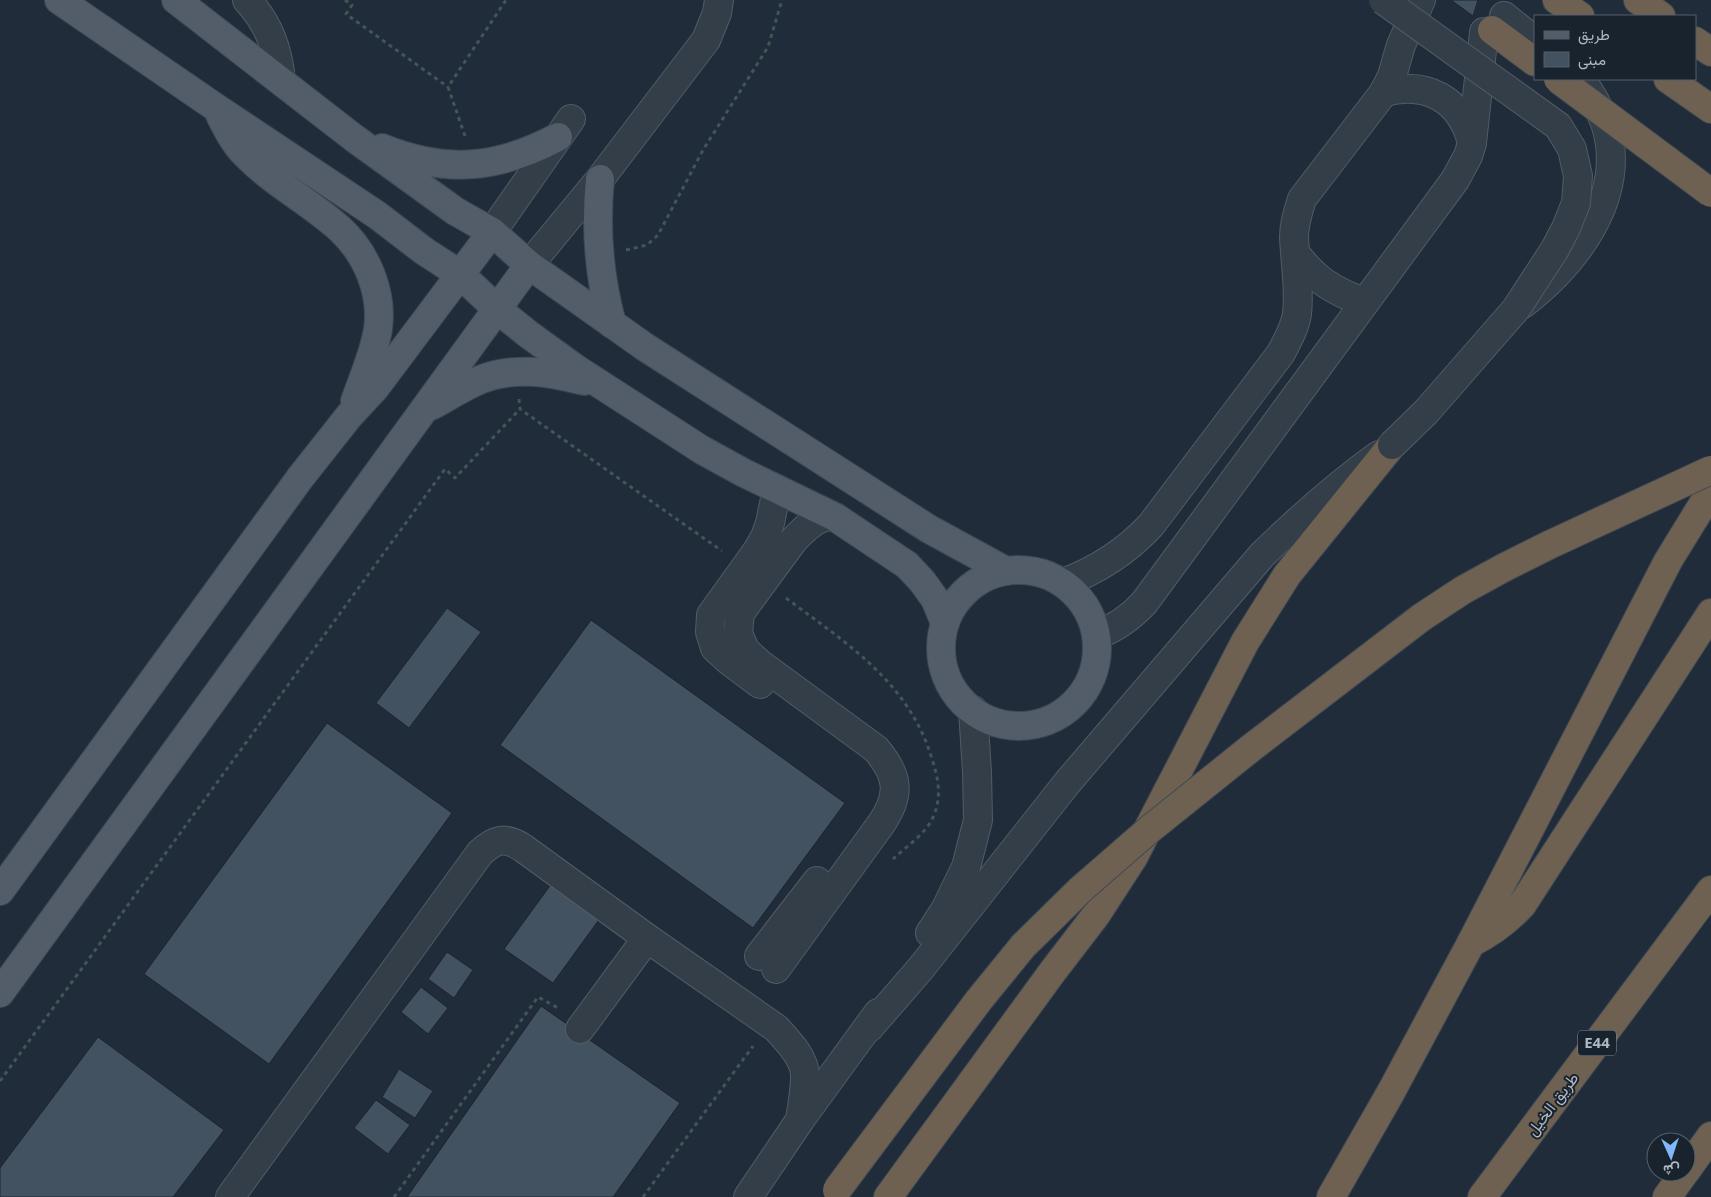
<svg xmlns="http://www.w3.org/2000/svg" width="1711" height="1197" viewBox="0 0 1711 1197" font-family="'Open Sans',Vazirmatn,sans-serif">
	<rect width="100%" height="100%" fill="#202c39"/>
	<!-- building -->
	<g fill="#435261" stroke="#1b2530">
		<polygon points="1451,0 1478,0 1473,16"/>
		<polygon points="447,608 481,632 409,728 376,703"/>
		<polygon points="591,620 845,803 753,928 500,745"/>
		<polygon points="327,723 452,813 269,1064 144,974"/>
		<polygon points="557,876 606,910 553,983 504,949"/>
		<polygon points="447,952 473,970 454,998 428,979"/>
		<polygon points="421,987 448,1008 428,1034 401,1012"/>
		<polygon points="541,1006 680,1103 613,1197 407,1197"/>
		<polygon points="98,1037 224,1130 173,1197 0,1197 0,1168"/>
		<polygon points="399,1069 433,1091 415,1118 382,1097"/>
		<polygon points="376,1100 410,1125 388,1154 354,1128"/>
	</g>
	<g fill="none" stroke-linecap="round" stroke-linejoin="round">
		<!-- minor casing -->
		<g stroke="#515c67" stroke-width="30">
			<g id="minor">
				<path d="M247 0C269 24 278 49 281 81"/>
				<polyline points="1504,16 1535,41"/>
				<path d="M1384 92C1427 81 1461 99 1472 143"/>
				<polyline points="492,232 571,119"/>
				<path d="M1296 254C1316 280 1333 291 1364 302"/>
				<polyline points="529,265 600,179 706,40 717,13 719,0"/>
				<path d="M1523 304C1576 263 1627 197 1606 126 1600 108 1591 94 1581 79"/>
				<path d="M1063 583C1098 570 1126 552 1151 525L1281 353C1287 341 1295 328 1297 314 1300 289 1295 262 1294 237 1294 224 1298 212 1302 199L1384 92 1392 76 1401 45 1421 0"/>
				<path d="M1097 635C1116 628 1130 618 1144 603L1455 180 1468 156 1472 143 1484 32"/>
				<polyline points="760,684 728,660 715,648 710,632 711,615 757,551 765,537 770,523 777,489"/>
				<polyline points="930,933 945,910 966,867 978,820 977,772 973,710"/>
				<polyline points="759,956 817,881"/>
				<path d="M776 969 881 824C901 795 899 776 876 749L759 663 745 650 738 633 740 613 793 541C803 530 819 513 835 517"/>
				<path d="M869 1028 921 968 1067 783 1262 555C1299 519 1337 485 1379 455"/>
				<polyline points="580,1029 647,938"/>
				<path d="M230 1197 480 853C495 839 505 836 523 848L647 938 776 1028C787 1040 806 1059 805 1077 805 1091 802 1106 800 1120"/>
				<polyline points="748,1197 800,1120 878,1013"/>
			</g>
		</g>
		<!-- major casing -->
		<g stroke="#3d4753" stroke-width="30">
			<g id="major">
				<polyline points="59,0 218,109 377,215 424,251 461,275 497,309 528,334 575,368 702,450 744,473 835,517 907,565 922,581 935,599 945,623"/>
				<polyline points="176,0 354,138 455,211 492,232 529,265 645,347 929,529 1006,571"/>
				<path d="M220 115C227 129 234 143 245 154 273 183 310 202 340 229 367 254 383 293 378 329 374 354 363 378 355 401"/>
				<path d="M382 148C446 174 498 169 558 137"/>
				<path d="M600 179C595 229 599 276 612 324"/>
				<path d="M431 406C446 398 460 389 475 382 510 365 548 372 584 381"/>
				<circle cx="1019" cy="648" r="78"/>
				<polyline points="0,891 300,478 349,416 375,388 492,232"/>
				<polyline points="0,993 529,265"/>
			</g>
		</g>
		<!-- highway casing -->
		<g stroke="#3e4954" stroke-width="30">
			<g id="highway">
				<polyline points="1557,0 1580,16"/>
				<polyline points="1638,0 1661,16"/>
				<polyline points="1492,30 1535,62"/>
				<polyline points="1695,41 1711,52"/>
				<polyline points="1668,79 1711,109"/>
				<path d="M1471 943C1491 933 1506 922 1522 905L1711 613"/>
				<polyline points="1686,1171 1711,1136"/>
				<polyline points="888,1197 1053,971 1096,915 1133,858 1245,642 1287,575 1392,445"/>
				<polyline points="1331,1197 1391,1092 1471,943 1668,561 1711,491"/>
				<polyline points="1482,1197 1711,890"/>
				<polyline points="1667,1197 1685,1172"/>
			</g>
		</g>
		<!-- path -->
		<g stroke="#405657" stroke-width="3" stroke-dasharray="4 4" stroke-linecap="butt">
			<polyline points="345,0 352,5 346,14 448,87"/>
			<polyline points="465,136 448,87 506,0"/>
			<polyline points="626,250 647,245 658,235 703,150 768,47 782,0"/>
			<polyline points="519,399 520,409 722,551"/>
			<path d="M786 598C846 643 909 682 932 759 938 778 942 795 934 815 927 833 907 846 893 859"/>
			<polyline points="0,1081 445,469 455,478 520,409"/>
			<polyline points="394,1197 538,997 560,1009"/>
			<polyline points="643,1197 753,1046"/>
		</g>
		<!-- minor -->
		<use href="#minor" stroke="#343e49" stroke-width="28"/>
		<!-- major -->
		<use href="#major" stroke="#525d69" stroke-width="28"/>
		<!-- highway -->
		<use href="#highway" stroke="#6f6151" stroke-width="28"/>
		<!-- minor-bridge casing -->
		<g stroke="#515c67" stroke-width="30" stroke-linecap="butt">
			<polyline id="minor-bridge" points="1383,0 1558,126 1572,149 1578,176 1576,203 1566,228 1555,249 1516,309 1426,412 1392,445"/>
		</g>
		<!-- highway-bridge casing -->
		<g stroke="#3e4954" stroke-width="30" stroke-linecap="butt">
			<g id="highway-bridge">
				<polyline points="1558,79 1711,193"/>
				<polyline points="837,1190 979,1000 1023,946 1081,889 1150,829 1251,748 1422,617 1463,590 1505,567 1549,545 1711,470"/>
			</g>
		</g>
		<!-- minor-bridge -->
		<use href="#minor-bridge" stroke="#343e49" stroke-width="28"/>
		<!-- highway-bridge -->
		<use href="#highway-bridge" stroke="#6f6151" stroke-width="28"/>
	</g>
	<g text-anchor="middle" stroke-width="4" stroke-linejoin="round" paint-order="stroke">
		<!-- shield labels -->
		<rect fill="#19232e" stroke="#818c98" stroke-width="1" x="1578" y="1030.5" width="38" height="25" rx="4"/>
		<g font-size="15" font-weight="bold" fill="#aeb9c6">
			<text x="1597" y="1048">E44</text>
		</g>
		<!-- street labels -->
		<g font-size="16" fill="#aeb9c6" stroke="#19232e">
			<text transform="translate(1552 1104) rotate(-53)" y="6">طريق الخيل</text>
		</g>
	</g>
	<!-- legend -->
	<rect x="1534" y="15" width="162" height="65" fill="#19232e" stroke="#555f6b"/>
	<rect x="1544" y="31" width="25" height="8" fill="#525d69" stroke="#555f6b"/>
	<text x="1578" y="40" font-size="15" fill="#aeb9c6">طريق</text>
	<rect x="1544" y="52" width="25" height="15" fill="#435261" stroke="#555f6b"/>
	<text x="1578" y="65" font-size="15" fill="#aeb9c6">مبنى</text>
	<!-- north arrow -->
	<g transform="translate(1671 1157) rotate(177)"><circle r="24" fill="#19232e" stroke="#555f6b"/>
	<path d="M0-4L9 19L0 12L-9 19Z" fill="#7fb7fa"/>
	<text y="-8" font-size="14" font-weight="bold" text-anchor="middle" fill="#aeb9c6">ش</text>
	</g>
</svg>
